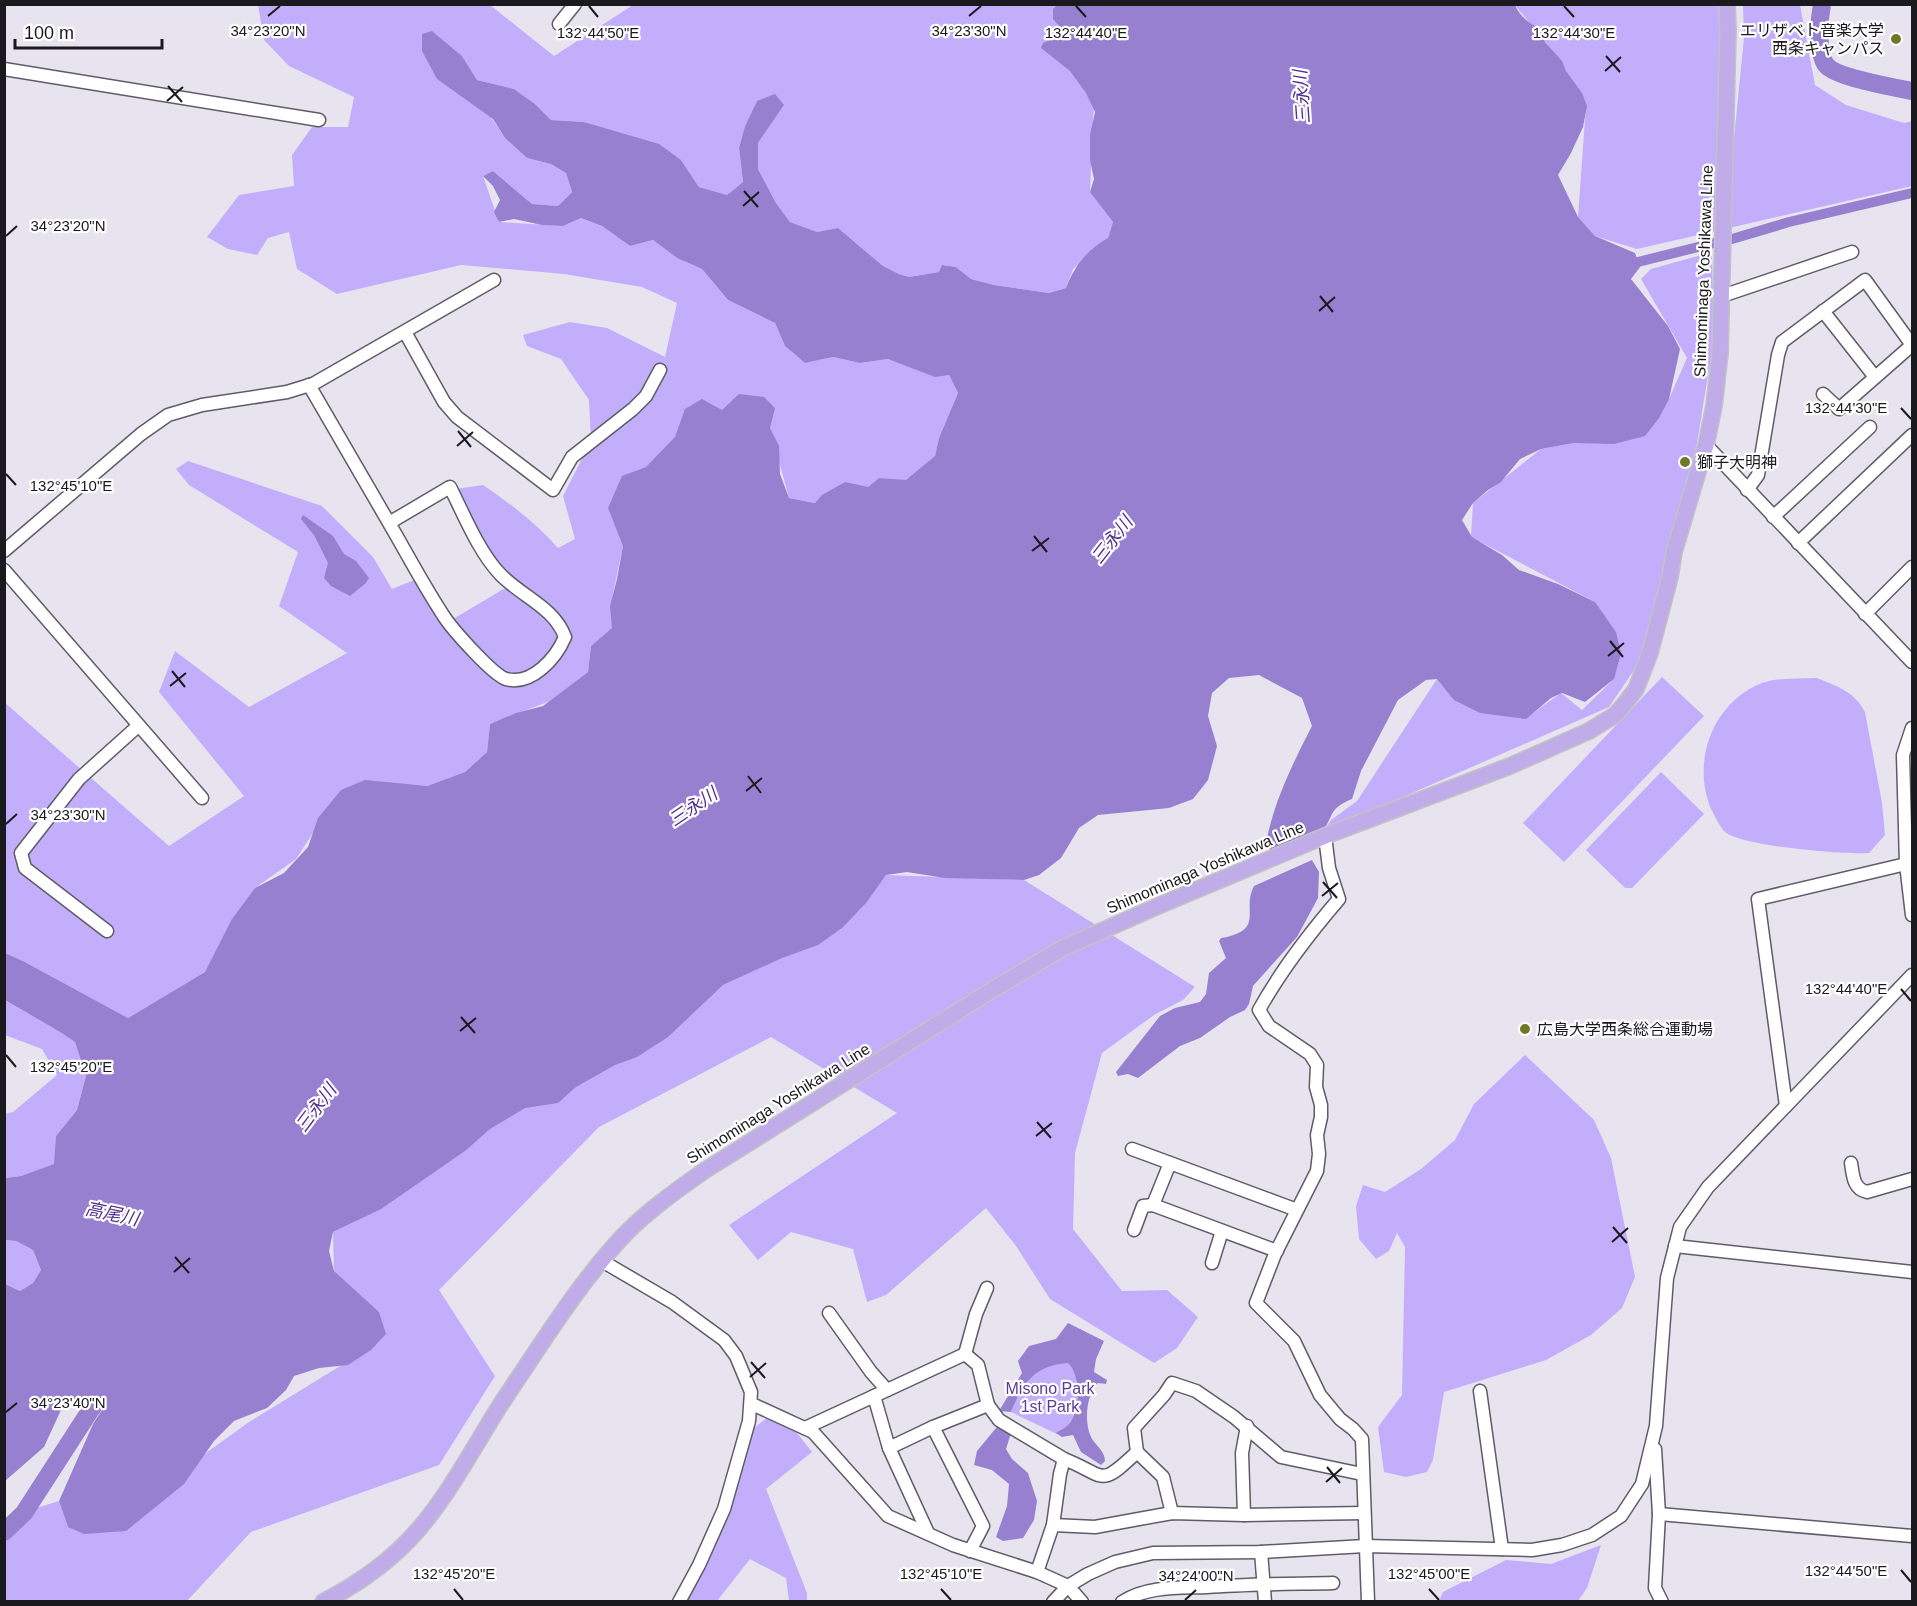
<svg xmlns="http://www.w3.org/2000/svg" width="1917" height="1606" viewBox="0 0 1917 1606" font-family="Helvetica,'Noto Sans JP',sans-serif">
	<rect width="100%" height="100%" fill="#e7e4f0"/>
	<!-- green -->
	<g fill="#c3aefb">
		<path d="M258 5H490L554 56 633 5H1098L1090 191 1113 222 1108 238 1073 269 1066 288 1049 293 994 285 971 279 956 267 943 265 939 272 909 277 899 274 883 266 838 228 817 232 790 222 776 203 758 169V143L784 105 757 101 745 126 739 148 743 182 727 195 699 187 681 160 585 122 551 120 535 104 514 89 477 80 462 56 434 33 505 138 527 158 551 164 566 173 572 192 558 206 532 204 493 171 483 176 499 222 563 226 581 218 602 226 630 246 653 240 677 258 702 269 728 300 775 323 785 346 805 363 833 357 860 363 888 359 949 375 958 393 939 438 935 456 906 481 879 478 868 487 816 503 789 498 770 428 623 546 612 598V629L591 646 588 672 550 701 490 724 487 752 465 772 427 786 394 784 341 790 296 859 255 888 205 972 128 1018 23 961 5 953 4 702 169 846 244 796 159 692 175 651 249 707 347 653 279 606 298 552 189 485 176 469 188 461 322 506 373 557 392 589 424 576 453 619 507 587 456 489 483 485C511 504 536 523 558 548L575 539 563 496 591 441 589 400 561 359 527 346 523 335 570 322 607 328 665 357 677 303 642 287 564 274 461 265 337 294 297 269 289 232 268 238 257 255 228 249 207 237 239 195 294 186 292 155 312 127H348L354 97 289 66 264 40Z"/>
		<polygon points="1515,5 1718,5 1734,138 1744,38 1743,5 1800,5 1815,85 1846,105 1904,123 1912,121 1912,186 1637,249 1595,236 1578,217 1586,106 1552,50"/>
		<polygon points="1712,252 1714,339 1697,443 1664,562 1647,651 1609,707 1323,832 1331,820 1357,801 1437,679 1533,713 1561,693 1582,710 1614,679 1595,602 1471,537 1473,503 1541,449 1574,443 1669,399 1687,358 1641,279 1651,269"/>
		<polygon points="1662,677 1704,716 1564,862 1523,823"/>
		<path d="M1817 678C1837 686 1855 692 1865 712L1882 803 1885 835 1869 853C1845 855 1741 846 1725 832 1719 826 1715 816 1711 809 1691 761 1713 702 1762 683 1779 677 1799 679 1817 678Z"/>
		<polygon points="1661,772 1704,814 1632,888 1625,888 1586,850"/>
		<polygon points="886,875 1024,880 1195,987 1183,1000 1154,1015 1102,1053 1075,1153 1073,1229 1122,1291 1167,1290 1198,1317 1177,1348 1154,1363 1050,1299 1016,1246 986,1208 886,1295 867,1302 853,1249 791,1232 758,1260 729,1225 897,1113 771,1037 599,1127 439,1290 495,1376 439,1465 251,1532 187,1601 5,1601 4,1518 59,1501 68,1527 181,1471 249,1422 379,1342 334,1271 333,1232 358,1220 542,1084 723,985 833,934"/>
		<polygon points="5,1000 60,1032 75,1042 86,1076 77,1110 56,1136 55,1164 21,1176 5,1178 5,1114 13,1112 57,1075 42,1049 5,1035"/>
		<polygon points="1525,1055 1594,1120 1611,1158 1635,1277 1622,1308 1591,1335 1546,1360 1444,1392 1433,1460 1427,1472 1406,1477 1384,1472 1378,1427 1402,1395 1405,1247 1397,1233 1389,1251 1376,1259 1359,1239 1356,1206 1363,1185 1385,1192 1421,1169 1455,1140 1474,1104"/>
		<polygon points="4,1240 16,1241 33,1250 41,1270 33,1283 20,1291 5,1284"/>
		<path d="M1054 1363H1068C1082 1376 1080 1410 1068 1425 1065 1428 1060 1431 1057 1434L1011 1412C1020 1391 1032 1370 1054 1363Z"/>
		<polygon points="768,1417 797,1433 812,1452 766,1489 807,1593 807,1601 789,1601 786,1578 750,1559 717,1601 685,1602 745,1435"/>
		<polygon points="1601,1545 1587,1588 1578,1601 1439,1601 1443,1592 1506,1560 1551,1564"/>
	</g>
	<!-- water -->
	<g fill="#9780cf">
		<path d="M1057 5H1515C1520 16 1527 22 1539 28L1545 42 1562 61 1566 71 1582 93 1587 106 1583 127 1571 153 1558 175 1578 217 1595 236 1635 253 1640 267 1631 279 1668 326 1680 349 1669 399 1659 418 1645 436 1614 444 1574 443 1541 449 1520 459 1501 482 1488 490 1473 503 1462 520 1472 537 1502 555 1519 570 1558 584 1595 602 1616 632 1621 653 1614 679 1585 702 1562 693 1551 698 1526 719 1480 713 1454 700 1437 679 1426 680 1398 700 1361 771 1352 799C1327 809 1335 816 1321 833 1315 839 1282 850 1272 854L1266 843C1274 801 1293 763 1312 726L1302 698 1259 675 1229 678 1212 693 1208 716 1217 746 1208 780 1193 799 1169 808 1098 815 1079 828 1061 858 1039 875 1024 880 945 878 907 872 886 875 866 903 842 928 818 945 782 958 723 985 668 1037 637 1057 615 1065 576 1087 558 1103 525 1108 490 1129 465 1151 381 1209 333 1232 329 1251 334 1271 379 1312 386 1334 371 1350 348 1365 319 1368 294 1376 286 1390 267 1408 234 1421 214 1441 184 1484 126 1531 84 1534 68 1527 59 1501 93 1424 107 1402 66 1399 44 1447 5 1481V1284L20 1291 33 1283 41 1270 33 1250 16 1241 5 1240V1178L21 1176 54 1164 56 1136 77 1110 86 1076 75 1042 60 1032 5 1000V953L23 961 128 1018 205 972 232 919 255 888 284 873 308 847 318 818 341 790 365 780 427 786 465 772 487 752 490 724 516 713 543 706 588 672 591 646 612 628 610 606 617 579 623 546 608 508 622 476 646 467 675 437 685 409 702 399 722 410 739 394 764 397 775 408 770 428 779 446 780 474 789 498 815 503 822 495 845 482 868 487 879 478 906 480 935 456 939 438 958 393 949 375 935 377 888 359 860 363 833 357 805 363 785 346 775 323 728 300 702 269 677 258 653 240 630 246 602 226 581 218 563 226 542 225 514 219 499 222 494 212 500 200 493 186 483 176 493 171 532 204 558 206 572 192 566 173 551 164 527 158 505 138 493 119 437 79 422 51V34L432 31 462 56 477 80 514 89 535 104 551 120 584 122 659 144 681 160 699 187 727 195 743 182 739 148 745 126 757 101 775 94 784 105 758 143V169L776 203 790 222 817 232 838 228 883 266 899 274 909 277 939 272 942 265 956 267 971 279 994 285 1049 293 1066 288C1075 265 1087 250 1108 238L1113 222 1090 192 1094 179 1090 160V135L1095 112 1086 93 1070 71 1041 48 1043 43 1057 37 1060 27 1053 19V9Z"/>
		<polygon points="303,515 333,536 344,554 356,561 369,578 366,583 350,596 331,586 324,578 328,563 314,535 301,519"/>
		<path d="M1312 860 1319 872 1318 898 1297 937 1253 986 1249 1004 1245 1010 1230 1017 1200 1038 1180 1046 1138 1078 1128 1074 1118 1076 1116 1072 1160 1016 1175 1008 1200 1002 1206 994 1209 973 1226 958 1219 941 1221 938C1266 930 1241 911 1254 886Z"/>
		<path d="M1068 1323 1104 1341 1096 1359 1094 1372 1107 1380 1106 1384 1098 1383C1086 1394 1084 1423 1091 1437 1095 1445 1105 1451 1105 1461L1101 1465 1081 1452 1073 1435 1062 1437 1056 1433C1059 1431 1065 1428 1068 1425 1081 1411 1081 1375 1068 1363 1035 1365 1023 1383 1011 1412L999 1411 1022 1373 1018 1361 1029 1346 1056 1339Z"/>
		<polygon points="1001,1422 1011,1433 1006,1449 1012,1459 1028,1473 1037,1501 1034,1520 1023,1538 1003,1541 996,1537 1007,1506 1009,1484 992,1470 974,1465 977,1451"/>
	</g>
	<g fill="none" stroke-linecap="round" stroke-linejoin="round">
		<!-- canal -->
		<g stroke="#9780cf" stroke-width="10">
			<polyline points="1732,239 1789,222 1912,193"/>
			<polyline points="1638,262 1714,243"/>
		</g>
		<!-- river -->
		<g stroke="#9780cf" stroke-width="18">
			<path d="M1822 4C1819 20 1817 53 1826 65 1835 77 1896 88 1912 91"/>
			<polyline points="4,1532 24,1513 97,1400 111,1382"/>
		</g>
		<!-- minor casing -->
		<g stroke="#5e5c66" stroke-width="15">
			<g id="minor">
				<polyline points="559,24 575,4"/>
				<polyline points="4,69 319,120"/>
				<polyline points="1722,296 1852,252"/>
				<polyline points="1823,311 1875,377"/>
				<polyline points="405,332 444,402 457,417 553,490 572,457 633,409 646,396 660,370"/>
				<path d="M309 385C338 435 367 485 396 535 412 563 427 591 445 618 454 631 493 675 506 679 532 686 556 658 565 637 554 607 522 597 500 574 479 552 464 515 450 487L389 523"/>
				<polyline points="1706,445 1912,662"/>
				<polyline points="1747,490 1758,475 1778,355 1782,342 1865,280 1912,345 1839,409 1823,394"/>
				<polyline points="1773,517 1870,427"/>
				<polyline points="1798,543 1912,435"/>
				<polyline points="4,551 141,434 168,415 202,405 287,392 313,384 494,280"/>
				<polyline points="4,570 202,798"/>
				<polyline points="1865,614 1912,567"/>
				<polyline points="1912,728 1903,755 1906,864 1912,915"/>
				<path d="M1325 836 1329 868 1339 899C1309 934 1281 970 1259 1010L1269 1026 1310 1054 1317 1065 1316 1087 1321 1105V1117L1317 1135 1319 1154 1317 1171 1275 1254 1256 1303 1294 1341 1320 1395 1340 1419 1353 1429 1362 1439 1368 1602"/>
				<polyline points="107,931 25,868 21,853 79,779 138,726"/>
				<polyline points="1786,1106 1758,899 1906,864"/>
				<polyline points="1132,1149 1170,1163"/>
				<path d="M1851 1163C1853 1175 1853 1189 1867 1192L1912 1179"/>
				<polyline points="1134,1230 1143,1206 1153,1205"/>
				<polyline points="1675,1246 1912,1272"/>
				<polyline points="1277,1251 1153,1205 1170,1163 1297,1210"/>
				<polyline points="602,1261 672,1302 724,1340 736,1356 751,1392 749,1421 724,1509 699,1565 679,1602"/>
				<polyline points="1212,1263 1222,1231"/>
				<polyline points="829,1313 871,1372 887,1390"/>
				<polyline points="965,1354 976,1314 987,1288"/>
				<polyline points="1480,1391 1502,1549"/>
				<polyline points="874,1396 889,1448 928,1533"/>
				<polyline points="752,1404 813,1432 888,1516 953,1545 1037,1572 1068,1586 1082,1602"/>
				<polyline points="988,1405 999,1420 1064,1459"/>
				<polyline points="805,1428 965,1354 978,1365 988,1405 933,1427 983,1526 970,1551"/>
				<polyline points="889,1448 933,1427"/>
				<polyline points="1655,1449 1659,1514 1655,1588 1662,1602"/>
				<polyline points="1137,1452 1163,1477 1172,1513"/>
				<polyline points="1659,1514 1912,1536"/>
				<polyline points="1244,1515 1242,1453 1247,1426"/>
				<polyline points="1053,1525 1095,1527 1172,1513 1244,1515 1364,1513"/>
				<polyline points="1261,1552 1265,1602"/>
				<path d="M1037 1572 1053 1525 1060 1474 1064 1459C1107 1476 1098 1489 1137 1452L1134 1428 1164 1395 1172 1383 1196 1391 1234 1417 1281 1457 1362 1474"/>
				<polyline points="1053,1602 1068,1586 1088,1574 1115,1562 1153,1553 1261,1552 1365,1546 1532,1550 1562,1545 1592,1535 1621,1516 1642,1484 1656,1426 1667,1278 1680,1227 1708,1187 1912,975"/>
				<path d="M1122 1602C1147 1586 1178 1588 1207 1587 1249 1584 1291 1584 1333 1583"/>
			</g>
		</g>
		<!-- major casing -->
		<g stroke="#c3c3c4" stroke-width="18">
			<path id="major" d="M323 1602C358 1584 391 1561 417 1531 452 1491 476 1442 505 1398 542 1343 580 1281 626 1233 650 1209 677 1190 704 1171L992 990 1063 948 1158 906 1325 836 1510 766 1589 731 1615 715 1623 706 1636 689 1650 653 1670 577 1674 552 1706 445 1714 406 1720 353 1728 30 1727 4"/>
		</g>
		<!-- minor -->
		<use href="#minor" stroke="#fff" stroke-width="12"/>
		<!-- major -->
		<use href="#major" stroke="#bface8" stroke-width="15"/>
	</g>
	<!-- ticks -->
	<path fill="none" stroke="#1a191d" stroke-width="2" d="M589 6 598 17M1076 6 1086 17M1564 6 1574 17M268 16 280 6M969 16 981 6M1606 56 1620 72M1605 71 1621 57M168 86 182 102M167 101 183 87M744 191 758 207M743 206 759 192M6 236 17 226M1320 296 1333 312M1319 311 1335 297M1901 408 1911 419M458 431 471 447M457 446 473 432M6 474 16 485M1034 536 1047 552M1032 551 1049 538M1610 641 1623 657M1608 656 1624 643M172 671 185 687M170 686 186 673M748 776 761 793M746 791 762 778M6 824 17 814M1323 882 1337 898M1322 896 1338 883M1901 989 1911 1001M461 1017 475 1033M460 1031 476 1018M6 1055 16 1067M1037 1122 1051 1138M1036 1136 1052 1123M1613 1227 1627 1243M1612 1242 1628 1228M175 1257 189 1273M174 1272 190 1258M751 1362 765 1378M750 1377 766 1363M6 1412 17 1403M1327 1467 1340 1483M1326 1482 1342 1468M1901 1570 1911 1582M454 1589 463 1600M941 1589 951 1600M1429 1589 1439 1600M1185 1600 1196 1590"/>
	<!-- markers -->
	<g fill="#6e7925" stroke="#fff" stroke-width="2">
		<circle cx="1896" cy="39" r="6"/>
		<circle cx="1685" cy="462" r="6"/>
		<circle cx="1525" cy="1029" r="6"/>
	</g>
	<g text-anchor="middle" stroke-width="4.5" stroke-linejoin="round" paint-order="stroke">
		<!-- poi labels -->
		<g font-size="16" fill="#1a191d" stroke="#fff" text-anchor="start">
			<text x="1884" y="36" text-anchor="end">エリザベト音楽大学<tspan x="1884" dy="18">西条キャンパス</tspan></text>
			<text x="1697" y="468">獅子大明神</text>
			<text x="1537" y="1035">広島大学西条総合運動場</text>
		</g>
		<!-- street labels -->
		<g font-size="16" fill="#1a191d" stroke="#fff">
			<text transform="translate(1703 271) rotate(-88)" y="6">Shimominaga Yoshikawa Line</text>
			<text transform="translate(1205 867) rotate(-23)" y="6">Shimominaga Yoshikawa Line</text>
			<text transform="translate(778 1103) rotate(-32)" y="6">Shimominaga Yoshikawa Line</text>
		</g>
		<!-- park labels -->
		<g font-size="16" fill="#5d3b98" stroke="#fff">
			<text x="1050" y="1394">Misono Park<tspan x="1050" dy="18">1st Park</tspan></text>
		</g>
		<!-- water labels -->
		<g font-size="18" font-style="italic" fill="#522f8c" stroke="#fff">
			<text transform="translate(1302 97) rotate(-94)" y="6">三永川</text>
			<text transform="translate(1112 540) rotate(-52)" y="6">三永川</text>
			<text transform="translate(693 807) rotate(-34)" y="6">三永川</text>
			<text transform="translate(316 1108) rotate(-53)" y="6">三永川</text>
			<text transform="translate(112 1214) rotate(12)" y="6">高尾川</text>
		</g>
	</g>
	<g font-size="15" text-anchor="middle" fill="#1a191d" stroke="#fff" stroke-width="4.5" stroke-linejoin="round" paint-order="stroke">
		<text x="268" y="36">34°23'20"N</text>
		<text x="969" y="36">34°23'30"N</text>
		<text x="1086" y="38">132°44'40"E</text>
		<text x="1574" y="38">132°44'30"E</text>
		<text x="598" y="38">132°44'50"E</text>
		<text x="68" y="231">34°23'20"N</text>
		<text x="1846" y="413">132°44'30"E</text>
		<text x="71" y="491">132°45'10"E</text>
		<text x="68" y="820">34°23'30"N</text>
		<text x="1846" y="994">132°44'40"E</text>
		<text x="71" y="1072">132°45'20"E</text>
		<text x="68" y="1408">34°23'40"N</text>
		<text x="1846" y="1576">132°44'50"E</text>
		<text x="454" y="1579">132°45'20"E</text>
		<text x="941" y="1579">132°45'10"E</text>
		<text x="1429" y="1579">132°45'00"E</text>
		<text x="1196" y="1581">34°24'00"N</text>
	</g>
	<!-- border -->
	<rect width="1917" height="1606" fill="none" stroke="#1a191d" stroke-width="12"/>
	<!-- scale -->
	<path d="M15 39v9h147v-9" fill="none" stroke="#1a191d" stroke-width="3"/>
	<text x="24" y="39" font-size="18" fill="#1a191d" stroke="#ffffff" stroke-width="4.5" paint-order="stroke">100 m</text>
</svg>
